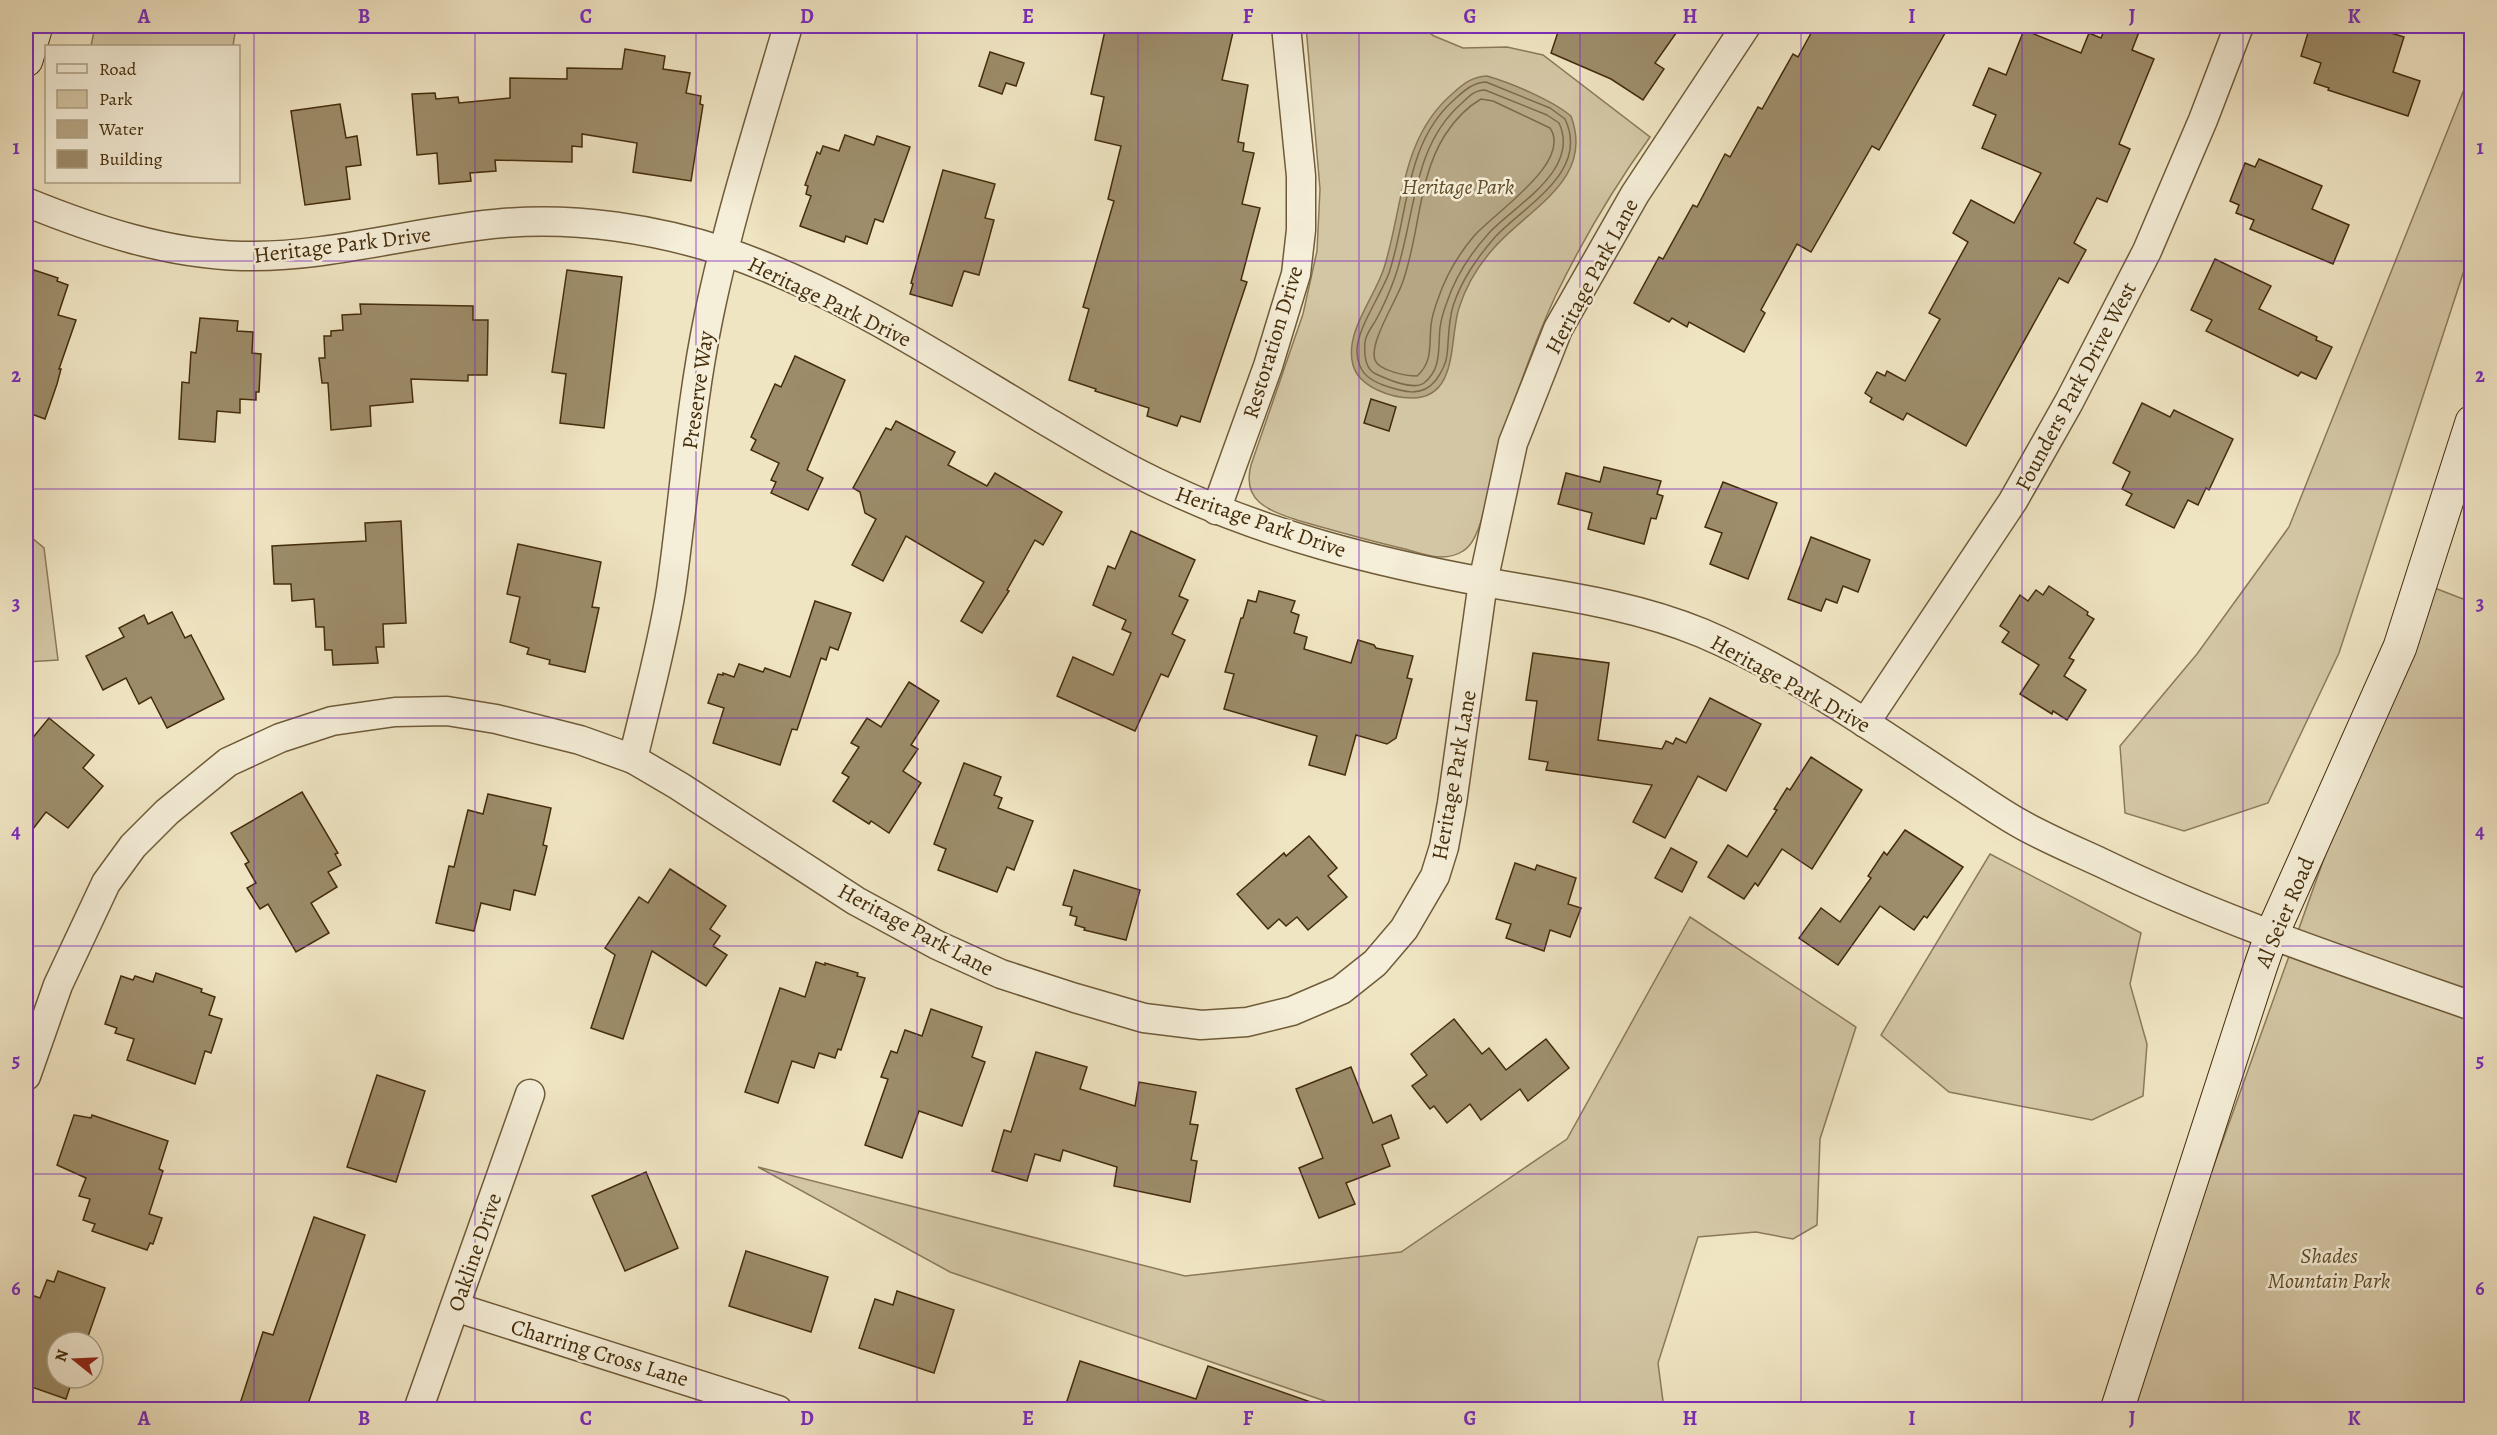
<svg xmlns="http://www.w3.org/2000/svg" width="2497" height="1435" viewBox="0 0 2497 1435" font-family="Alegreya,serif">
	<rect width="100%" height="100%" fill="#f0e5c3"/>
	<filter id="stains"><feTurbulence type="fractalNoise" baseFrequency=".00333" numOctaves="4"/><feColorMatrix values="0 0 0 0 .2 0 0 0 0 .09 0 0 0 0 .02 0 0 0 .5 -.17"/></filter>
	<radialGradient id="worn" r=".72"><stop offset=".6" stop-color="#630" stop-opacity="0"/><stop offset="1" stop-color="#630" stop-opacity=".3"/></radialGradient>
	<!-- green -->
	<g fill="#d3c6a4" stroke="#8c7a57" stroke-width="1.5">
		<polygon points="95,26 236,26 233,46 91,46"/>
		<path d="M1306 26H1420L1434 36 1463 48 1507 47 1543 55 1650 137C1614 187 1582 241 1555 297 1532 347 1515 399 1498 450 1489 474 1485 539 1463 551 1457 555 1448 557 1441 557 1429 557 1417 552 1405 549 1370 541 1335 531 1300 521 1271 511 1241 503 1251 465L1303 314 1317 251 1320 189Z"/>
		<polygon points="2471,72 2471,249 2339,653 2268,803 2184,831 2125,813 2120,746 2197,654 2289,527"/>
		<polygon points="26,533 44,548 58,660 26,662"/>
		<polygon points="2432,587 2471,602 2471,1409 2126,1410 2400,647"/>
		<polygon points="1990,854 2141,933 2130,984 2147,1044 2143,1096 2092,1120 1949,1092 1881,1035"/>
		<polygon points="1690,917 1856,1027 1820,1139 1817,1225 1793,1239 1756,1232 1698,1237 1658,1363 1664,1409 1348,1409 950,1272 758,1167 1185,1276 1401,1252 1567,1139"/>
	</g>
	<!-- water -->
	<path fill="#b6a684" stroke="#887653" stroke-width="1.5" d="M1487 76C1511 83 1552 100 1571 116 1595 181 1528 208 1493 249 1477 267 1466 286 1459 308 1449 338 1459 398 1412 398 1391 398 1359 387 1353 365 1344 333 1374 299 1384 268 1403 208 1400 139 1452 94 1463 84 1471 77 1487 76Z"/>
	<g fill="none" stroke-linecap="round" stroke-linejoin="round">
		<!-- shore -->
		<g stroke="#7d6a47" stroke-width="1.5">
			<path d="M1486 82 1550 108 1565 119C1590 172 1525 205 1495 237 1477 258 1462 279 1453 306 1448 323 1449 338 1447 355 1446 364 1441 373 1436 380 1422 398 1403 392 1383 385 1367 379 1358 371 1357 352 1356 330 1380 297 1389 273 1409 214 1404 143 1455 99 1465 90 1472 83 1486 82Z"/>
			<path d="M1485 90 1547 115 1559 123C1581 170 1515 205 1489 233 1470 254 1456 275 1447 302 1444 310 1441 319 1440 328 1438 347 1442 369 1424 383 1413 391 1387 379 1376 374 1365 369 1364 354 1365 342 1366 333 1373 326 1377 318 1384 305 1390 291 1395 277 1416 217 1411 147 1462 103 1469 96 1475 90 1485 90Z"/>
			<path d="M1481 99 1493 101 1550 128C1573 162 1494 213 1474 236 1458 255 1446 275 1438 299 1435 307 1432 317 1431 325 1429 345 1433 362 1417 376 1407 376 1379 371 1375 360 1369 343 1395 303 1402 284 1420 236 1417 179 1445 135 1454 121 1467 107 1481 99Z"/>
		</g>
	</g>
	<!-- building -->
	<g fill="#9d8d6a" stroke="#442d0a" stroke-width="1.5">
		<polygon points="1106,26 1220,26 1234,28 1222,80 1248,85 1238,142 1244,143 1243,151 1254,153 1242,204 1260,208 1241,280 1247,282 1200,422 1181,416 1177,426 1147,416 1149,408 1095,391 1096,389 1069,380 1089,309 1083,307 1114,201 1108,199 1121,146 1095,140 1104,97 1091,94"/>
		<polygon points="1560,26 1681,26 1655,63 1664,69 1643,100 1611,79 1551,53"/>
		<polygon points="1815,26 1949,26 1879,150 1872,146 1811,252 1797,244 1761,310 1765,313 1744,352 1689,322 1687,327 1672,318 1669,322 1634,303 1659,257 1663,259 1693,205 1697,207 1725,154 1730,157 1758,107 1762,109 1793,54 1798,57"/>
		<polygon points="2106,26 2123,26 2139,32 2132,50 2154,59 2119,144 2130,149 2107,202 2097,198 2074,243 2086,250 2068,283 2059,278 1966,446 1907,413 1903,420 1870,402 1872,398 1865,393 1877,372 1885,376 1887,371 1905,381 1940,319 1929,313 1968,242 1953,233 1971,200 2014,223 2041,173 1982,148 1996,115 1973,105 1989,68 2006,75 2024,30 2081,53 2089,33 2101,38"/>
		<polygon points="2310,26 2368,26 2404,37 2393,72 2420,81 2408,116 2328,90 2329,88 2314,83 2321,63 2301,56"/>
		<polygon points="625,49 665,56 663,69 690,73 686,93 701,96 700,104 703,105 691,181 633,172 637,143 582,134 582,147 572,146 572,162 495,160 496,171 470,173 471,181 439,184 437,153 417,155 412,94 435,93 436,99 458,97 459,103 510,98 510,78 567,79 567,68 622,69"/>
		<polygon points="990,52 1024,63 1016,86 1006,83 1002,94 979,86"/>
		<polygon points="340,104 346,138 357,136 361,165 346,167 350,199 305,205 291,111"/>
		<polygon points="845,135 874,145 877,136 910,147 883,222 875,219 867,244 846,236 844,242 800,226 811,196 806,194 808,186 805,185 817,152 820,154 823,146 839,151"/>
		<polygon points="2259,159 2322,186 2312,209 2349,225 2333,264 2250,229 2254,220 2236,213 2239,205 2230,201 2245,163 2255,167"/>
		<polygon points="943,170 995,184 985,218 994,220 979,275 964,271 952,306 910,294 913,284 911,283"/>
		<polygon points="2215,259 2271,286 2259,309 2317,337 2316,340 2332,347 2316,379 2301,372 2298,376 2206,331 2212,320 2191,310"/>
		<polygon points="34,270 58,278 57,281 68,285 58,315 76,320 59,369 61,369 57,384 45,419 26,412 26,296"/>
		<polygon points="567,270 622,277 604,428 560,423 566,374 552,372"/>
		<polygon points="360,304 473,306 473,320 488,320 487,375 468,375 468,381 411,379 413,402 370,406 371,426 331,430 328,383 322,383 319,358 325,358 324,336 331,336 331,331 343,330 342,315 361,314"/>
		<polygon points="200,318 238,321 237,331 253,332 252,353 261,354 259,392 256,392 256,400 240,399 240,413 217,411 215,442 179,439 182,382 189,383 191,352 196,353"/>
		<polygon points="795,356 845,380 807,470 823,478 808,510 771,493 776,482 771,480 779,463 751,450 756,440 751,437 775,384 781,387"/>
		<polygon points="1371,399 1396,407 1389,431 1364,423"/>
		<polygon points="2142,403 2170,417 2174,410 2233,439 2209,490 2206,488 2198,505 2188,500 2174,528 2126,505 2132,494 2122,489 2130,472 2113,463"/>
		<polygon points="896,421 955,452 948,465 987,486 995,473 1062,512 1043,545 1035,540 1007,590 1009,591 982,633 961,621 984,582 906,536 883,581 852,565 876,519 865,513 860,492 853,488 886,428 891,430"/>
		<polygon points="1604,467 1661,481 1657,494 1663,496 1656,519 1651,518 1644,544 1588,529 1592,513 1558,504 1566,473 1600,482"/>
		<polygon points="1723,482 1777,503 1748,579 1710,564 1722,533 1705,527"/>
		<polygon points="401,521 406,623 383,624 384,647 376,647 378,663 333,665 332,650 325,650 324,627 316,627 314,599 292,601 291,584 274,584 272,546 366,541 365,523"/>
		<polygon points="1131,531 1195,560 1179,596 1188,600 1172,634 1185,640 1168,677 1161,674 1135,731 1057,696 1073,657 1113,675 1131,633 1122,629 1126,620 1093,605 1108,566 1115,569"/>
		<polygon points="1811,537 1870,560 1858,592 1843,586 1837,603 1826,599 1821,611 1788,599"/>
		<polygon points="518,544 601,562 592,607 599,608 585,672 549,664 550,660 527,654 529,648 510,642 520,597 507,594"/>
		<polygon points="2049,586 2088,612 2087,615 2094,619 2069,658 2074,660 2064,676 2086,690 2067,720 2053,711 2052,714 2020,694 2039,665 2002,642 2009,632 2000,626 2020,595 2028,601 2036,590 2043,595"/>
		<polygon points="1259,591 1295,601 1291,612 1299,615 1294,633 1307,637 1304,649 1351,663 1358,640 1374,645 1376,648 1413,656 1407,678 1412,679 1396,738 1387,744 1356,735 1345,775 1309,765 1317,736 1224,709 1234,674 1225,672 1241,618 1243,618 1248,600 1256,602"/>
		<polygon points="815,601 851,613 838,650 830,647 826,660 821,658 797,730 792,729 780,765 713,743 724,708 708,703 718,674 723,675 723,673 734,677 739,664 763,672 765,668 790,677"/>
		<polygon points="172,612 185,638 191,635 224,699 167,728 151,697 139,704 126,678 103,690 86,656 124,637 119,628 144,615 148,624"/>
		<polygon points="1533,653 1609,663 1598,740 1662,749 1666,741 1673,744 1676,738 1686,743 1710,698 1761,724 1726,791 1698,776 1665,838 1633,822 1652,785 1546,770 1548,762 1529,759 1537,701 1526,700"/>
		<polygon points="909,682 939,701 911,745 918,749 903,771 921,783 889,833 871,821 869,824 833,801 849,777 842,773 859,747 851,743 867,718 881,727"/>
		<polygon points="49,718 94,755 83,768 103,786 68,828 46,812 26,838 26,746"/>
		<polygon points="1811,757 1862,790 1812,869 1782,849 1758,886 1755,883 1744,899 1708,877 1728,845 1747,857 1777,810 1774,809 1787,788 1790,790"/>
		<polygon points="964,763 1001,777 994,795 1002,798 998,808 1033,821 1014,870 1007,867 997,892 938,870 946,849 934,844"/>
		<polygon points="302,792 338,853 335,854 341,865 328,872 337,887 311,903 329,933 296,952 268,904 260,909 247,888 256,883 245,864 249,862 231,833"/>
		<polygon points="488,794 551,808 543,845 547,846 535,895 514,890 510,910 481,903 474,931 436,923 449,866 454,867 468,810 483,814"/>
		<polygon points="1905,830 1963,867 1927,918 1924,916 1914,930 1880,906 1838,965 1799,938 1821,908 1840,922 1871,878 1868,876 1884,852 1887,855"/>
		<polygon points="1309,836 1337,868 1328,876 1347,897 1308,930 1297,917 1286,926 1279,919 1268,929 1237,894 1284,853 1286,856"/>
		<polygon points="1671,848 1697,862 1682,892 1655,878"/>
		<polygon points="1515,863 1535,870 1537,865 1576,878 1568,904 1581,908 1570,937 1550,930 1544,951 1506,938 1511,924 1496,919"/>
		<polygon points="670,869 726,906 710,929 720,936 713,946 727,955 706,986 652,951 623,1039 591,1028 615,955 605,948 639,897 648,903"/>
		<polygon points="1074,870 1140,890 1126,940 1084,930 1085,928 1075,925 1077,917 1070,915 1072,907 1063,905"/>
		<polygon points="816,962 825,965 825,963 858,973 857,976 865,978 841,1050 838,1049 835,1058 819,1053 814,1068 792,1061 778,1103 745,1092 780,988 805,997"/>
		<polygon points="156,973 202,989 201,992 215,997 209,1015 222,1019 211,1053 205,1051 195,1084 127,1060 134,1039 115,1033 117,1028 105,1024 121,976 133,980 135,976 153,982"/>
		<polygon points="931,1009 982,1027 972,1057 985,1062 962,1126 919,1111 902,1158 865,1145 888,1079 881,1077 891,1051 897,1053 905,1030 922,1036"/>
		<polygon points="1454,1019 1482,1054 1489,1048 1506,1070 1546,1039 1569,1068 1528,1101 1520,1089 1481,1120 1470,1104 1447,1123 1434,1106 1430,1109 1412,1086 1427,1075 1411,1054"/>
		<polygon points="1036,1052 1087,1067 1080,1089 1135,1106 1139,1082 1196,1092 1190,1124 1198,1125 1191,1160 1197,1161 1190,1202 1114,1186 1117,1167 1063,1150 1060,1161 1035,1154 1027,1181 992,1171 1004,1130 1011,1132"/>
		<polygon points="1351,1067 1373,1123 1391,1115 1399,1138 1382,1145 1390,1166 1346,1183 1355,1204 1319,1218 1299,1168 1323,1158 1296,1089"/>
		<polygon points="377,1075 425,1091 396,1182 347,1167"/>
		<polygon points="74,1115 91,1118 92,1115 168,1141 159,1169 163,1171 149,1214 162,1218 153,1244 150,1243 147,1250 92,1231 95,1224 83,1220 90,1199 79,1196 86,1178 57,1165"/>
		<polygon points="646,1172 678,1248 625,1271 592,1196"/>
		<polygon points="314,1217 365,1235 306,1410 238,1410 263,1332 273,1335"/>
		<polygon points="746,1251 828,1277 811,1332 729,1306"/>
		<polygon points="58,1271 105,1288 86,1342 57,1342 57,1378 73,1378 66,1399 26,1385 26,1293 40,1298 47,1280 54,1282"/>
		<polygon points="897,1291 954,1310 934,1373 859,1348 875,1299 893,1305"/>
		<polygon points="1080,1361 1196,1399 1208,1366 1322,1406 1321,1410 1064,1410"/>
	</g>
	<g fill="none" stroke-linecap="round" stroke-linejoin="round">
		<!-- street casing -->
		<g stroke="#6f5b38" stroke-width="31">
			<g id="street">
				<path d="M26 202C95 230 167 254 242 256 330 258 417 230 504 223 577 217 656 229 726 252 839 291 939 357 1041 418 1083 443 1124 468 1168 488 1268 535 1375 562 1484 582 1557 595 1632 604 1702 633 1791 671 1872 727 1952 780 1974 794 1996 810 2019 823 2045 838 2074 850 2102 863 2222 921 2346 962 2472 1006"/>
				<polyline points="1216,510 1268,366 1296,274 1301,230 1301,176 1286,26"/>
				<polyline points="1865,723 2013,501 2069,402 2147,251 2203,120 2239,26"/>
				<path d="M633 759C646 703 662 648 671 590 684 499 690 406 709 315 729 218 760 122 788 26"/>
				<polyline points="26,1076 58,985 106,883 133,846 167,812 228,762 280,738 332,721 395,712 447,711 496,719 580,740 633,759 679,786 856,901 937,945 1001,974 1075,998 1144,1018 1201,1025 1247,1022 1292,1011 1341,990 1375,963 1404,929 1435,876 1444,847 1452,803 1483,582 1513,443 1558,329 1635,194 1746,26"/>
				<polyline points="455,1307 778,1410"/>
				<polyline points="418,1410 530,1094"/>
			</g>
		</g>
		<!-- secondary casing -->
		<g stroke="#442d0a" stroke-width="35">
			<g id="secondary">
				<polyline points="26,60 36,26"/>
				<polyline points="2117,1410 2260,968 2271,936 2400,647 2472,422"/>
			</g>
		</g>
		<!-- street -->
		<use href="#street" stroke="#f5eed8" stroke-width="28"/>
		<!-- secondary -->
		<use href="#secondary" stroke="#f5eed8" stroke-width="33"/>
	</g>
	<!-- grid -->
	<path fill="none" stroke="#7b2cbf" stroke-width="1.5" stroke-opacity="0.55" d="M254 26V1410M475 26V1410M696 26V1410M917 26V1410M1138 26V1410M1359 26V1410M1580 26V1410M1801 26V1410M2022 26V1410M2243 26V1410M26 261H2472M26 489H2472M26 718H2472M26 946H2472M26 1174H2472"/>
	<g text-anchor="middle" stroke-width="5" stroke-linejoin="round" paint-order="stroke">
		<!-- park labels -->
		<g font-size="22" font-style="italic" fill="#614c29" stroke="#f5eed8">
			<text x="1458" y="194">Heritage Park</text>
			<text x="2329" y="1263">Shades<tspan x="2329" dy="25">Mountain Park</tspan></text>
		</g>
		<!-- street labels -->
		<g font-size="22" fill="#442d0a" stroke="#f5eed8">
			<text transform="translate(342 244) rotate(-7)" y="8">Heritage Park Drive</text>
			<text transform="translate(1591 276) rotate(-62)" y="8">Heritage Park Lane</text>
			<text transform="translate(830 301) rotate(26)" y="8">Heritage Park Drive</text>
			<text transform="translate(1272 342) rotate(-73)" y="8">Restoration Drive</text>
			<text transform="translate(2075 386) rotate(-62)" y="8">Founders Park Drive West</text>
			<text transform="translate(697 390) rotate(-82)" y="8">Preserve Way</text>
			<text transform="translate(1261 521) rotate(19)" y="8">Heritage Park Drive</text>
			<text transform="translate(1791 683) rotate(29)" y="8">Heritage Park Drive</text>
			<text transform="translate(1453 775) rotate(-80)" y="8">Heritage Park Lane</text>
			<text transform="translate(2284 912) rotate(-67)" y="8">Al Seier Road</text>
			<text transform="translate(916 929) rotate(28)" y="8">Heritage Park Lane</text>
			<text transform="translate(474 1252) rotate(-71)" y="8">Oakline Drive</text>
			<text transform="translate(600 1352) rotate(17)" y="8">Charring Cross Lane</text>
		</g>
	</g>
	<!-- margin -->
	<rect width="2497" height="1435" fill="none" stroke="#f0e5c3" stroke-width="66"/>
	<!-- legend -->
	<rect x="45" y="45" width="195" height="138" fill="#f5eed8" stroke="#aea186" stroke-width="1.5"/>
	<rect x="57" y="64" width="30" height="9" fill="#f5eed8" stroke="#aea186" stroke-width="1.5"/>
	<text x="99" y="75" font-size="18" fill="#442d0a">Road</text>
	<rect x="57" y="90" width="30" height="18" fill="#d3c6a4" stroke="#aea186" stroke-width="1.5"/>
	<text x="99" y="105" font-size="18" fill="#442d0a">Park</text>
	<rect x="57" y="120" width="30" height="18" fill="#b6a684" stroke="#aea186" stroke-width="1.5"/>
	<text x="99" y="135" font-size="18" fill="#442d0a">Water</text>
	<rect x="57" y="150" width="30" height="18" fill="#9d8d6a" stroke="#aea186" stroke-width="1.5"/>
	<text x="99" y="165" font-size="18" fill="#442d0a">Building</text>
	<!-- north arrow -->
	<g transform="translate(75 1360) rotate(288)"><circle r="28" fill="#f5eed8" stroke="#aea186" stroke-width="1.5"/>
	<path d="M0-4.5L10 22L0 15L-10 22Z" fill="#8f2418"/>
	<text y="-9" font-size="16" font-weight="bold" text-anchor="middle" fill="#442d0a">N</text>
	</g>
	<rect x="33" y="33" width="2431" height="1369" fill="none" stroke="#7b2cbf" stroke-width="2"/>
	<g font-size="20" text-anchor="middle" font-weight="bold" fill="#7b2cbf">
		<text x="144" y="23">A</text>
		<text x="364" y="23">B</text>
		<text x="586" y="23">C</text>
		<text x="807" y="23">D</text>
		<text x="1028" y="23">E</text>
		<text x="1248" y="23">F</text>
		<text x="1470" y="23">G</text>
		<text x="1690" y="23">H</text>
		<text x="1912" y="23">I</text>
		<text x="2132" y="23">J</text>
		<text x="2354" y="23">K</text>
		<text x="16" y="154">1</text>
		<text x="2480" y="154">1</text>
		<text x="16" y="382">2</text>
		<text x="2480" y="382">2</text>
		<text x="16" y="610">3</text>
		<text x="2480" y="610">3</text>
		<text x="16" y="838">4</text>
		<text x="2480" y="838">4</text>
		<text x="16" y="1067">5</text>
		<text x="2480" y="1067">5</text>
		<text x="16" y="1295">6</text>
		<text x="2480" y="1295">6</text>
		<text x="144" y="1425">A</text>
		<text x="364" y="1425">B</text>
		<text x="586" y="1425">C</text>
		<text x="807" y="1425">D</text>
		<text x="1028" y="1425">E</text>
		<text x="1248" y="1425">F</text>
		<text x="1470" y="1425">G</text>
		<text x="1690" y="1425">H</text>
		<text x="1912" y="1425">I</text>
		<text x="2132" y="1425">J</text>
		<text x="2354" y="1425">K</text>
	</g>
	<rect width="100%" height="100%" filter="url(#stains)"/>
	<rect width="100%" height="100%" fill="url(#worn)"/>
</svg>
